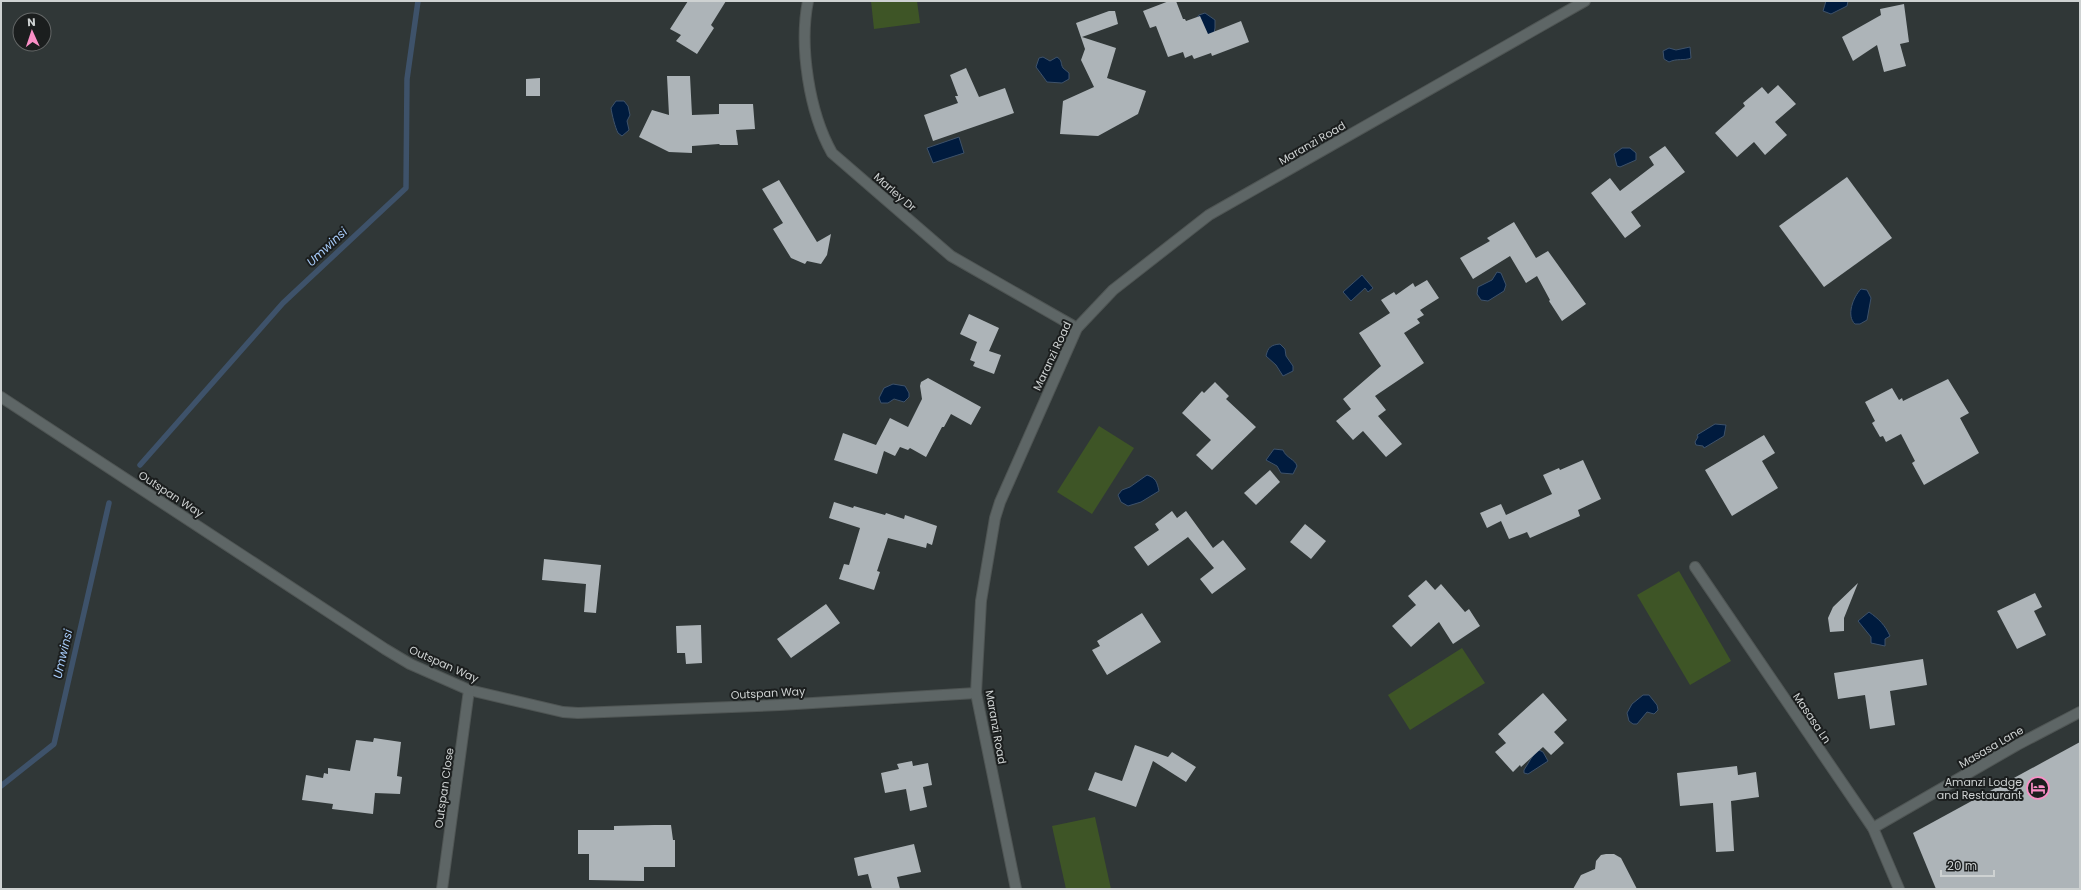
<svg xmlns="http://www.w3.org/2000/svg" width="2081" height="890" viewBox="0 0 2081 890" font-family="Poppins,sans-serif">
	<rect width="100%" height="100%" fill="#303737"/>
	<!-- green -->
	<g fill="#3e5526">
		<polygon points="871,1 917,1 920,23 874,29"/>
		<polygon points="1099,426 1134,448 1092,514 1057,492"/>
		<polygon points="1679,571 1731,661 1690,685 1637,595"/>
		<polygon points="1462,648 1485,683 1410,730 1388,695"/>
		<polygon points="1095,817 1111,889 1066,889 1052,826"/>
	</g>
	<!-- water -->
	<g fill="#001b3e" stroke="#3e526a">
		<polygon points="1826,1 1848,1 1847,6 1831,14 1823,11"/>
		<polygon points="1205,13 1215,20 1215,28 1212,43 1195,20 1199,15"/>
		<path d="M1690 47 1691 58C1684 61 1677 58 1669 62L1664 59 1663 51 1669 48 1676 50Z"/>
		<path d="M1043 57 1050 61 1057 57C1063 61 1060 63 1063 68L1069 73V79L1062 83 1047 82 1036 67 1039 58Z"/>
		<path d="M616 101H624L628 106 630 115 627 121 629 130 622 136 618 133C615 127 612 115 611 108Z"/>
		<polygon points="959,137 964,153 933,163 927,148"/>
		<polygon points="1622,148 1630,148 1636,153 1636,160 1620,167 1617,166 1614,154"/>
		<polygon points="1497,272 1501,273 1506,285 1504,291 1488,301 1481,300 1477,294 1478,287 1492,280"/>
		<polygon points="1362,275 1373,288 1368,292 1365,288 1351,301 1343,292"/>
		<path d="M1861 289 1867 290 1871 298 1867 320 1860 324H1855C1846 316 1853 297 1861 289Z"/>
		<path d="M1280 344 1285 349 1286 356 1293 366V371L1283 376 1276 365 1266 356C1268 347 1271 345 1280 344Z"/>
		<polygon points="893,384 905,386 909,393 909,397 904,402 894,399 888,403 881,403 879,398 884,388"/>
		<polygon points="1715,424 1726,425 1724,436 1704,448 1703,446 1696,445 1695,442 1698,437 1697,435"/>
		<path d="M1274 449 1283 450C1286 458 1295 459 1297 466L1293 474 1281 473 1277 466 1266 460Z"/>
		<path d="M1147 475C1156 478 1157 482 1159 491L1141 502 1128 506 1121 502 1118 495 1122 490 1130 487Z"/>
		<path d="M1869 612C1879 619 1885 625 1890 636L1885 639V646L1871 643V637L1858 621Z"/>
		<polygon points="1643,695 1649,695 1657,705 1658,710 1654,714 1647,712 1637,724 1633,724 1629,721 1627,713 1632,704"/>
		<polygon points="1537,749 1543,752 1548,761 1528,774 1524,773 1524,770"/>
	</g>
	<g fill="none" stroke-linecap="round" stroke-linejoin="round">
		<!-- stream -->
		<g stroke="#3e526a" stroke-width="5.5">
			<polyline points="140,465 283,303 406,188 407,79 418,1"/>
			<polyline points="1,786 54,744 109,503"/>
		</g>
	</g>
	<!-- building -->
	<g fill="#adb4b8">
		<polygon points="688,1 726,1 711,25 714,28 697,54 676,41 681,35 670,29"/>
		<polygon points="1169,1 1176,1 1183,19 1185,19 1186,21 1200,16 1208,34 1241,21 1249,42 1212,56 1211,53 1194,59 1192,55 1185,58 1183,52 1168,57 1156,26 1150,28 1143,11"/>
		<polygon points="1904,4 1909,42 1900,44 1906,66 1884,72 1877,45 1853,61 1842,37 1881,15 1880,9"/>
		<polygon points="1109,11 1115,11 1118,24 1082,37 1116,48 1107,78 1146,91 1138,114 1098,136 1060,134 1063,101 1094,87 1081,60 1085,49 1076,23"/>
		<polygon points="966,68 979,97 1005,88 1014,113 933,141 924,115 958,103 955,96 958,96 950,75"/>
		<polygon points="667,76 690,76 692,115 719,114 719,104 753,104 755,129 736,130 738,145 720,145 719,144 692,146 692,153 669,152 639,137 652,110 669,115"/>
		<polygon points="540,78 540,96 526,96 526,79"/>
		<polygon points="1778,85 1796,104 1775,122 1787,135 1765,155 1754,142 1737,157 1715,133 1745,106 1743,103 1762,87 1768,94"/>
		<polygon points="1665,146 1685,172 1631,212 1641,226 1625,238 1591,193 1610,178 1620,191 1654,165 1649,157"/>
		<polygon points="1847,177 1892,238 1824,287 1779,226"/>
		<polygon points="779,180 817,242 831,234 827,255 821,264 807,261 805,264 791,258 773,229 783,223 762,189"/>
		<polygon points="1514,222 1536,258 1548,251 1586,304 1562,321 1549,301 1550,300 1537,276 1526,283 1510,256 1473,279 1460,258 1490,241 1487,238"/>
		<polygon points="1427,280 1439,298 1420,310 1424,315 1417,319 1420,323 1404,333 1424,363 1375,396 1386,410 1378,416 1402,444 1386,457 1363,431 1353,440 1336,421 1351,409 1343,399 1381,366 1359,333 1390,313 1381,300 1394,292 1396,295 1413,283 1415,287"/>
		<polygon points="969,314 999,328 989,351 1001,355 994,374 973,366 975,362 970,360 977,342 960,334"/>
		<polygon points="928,378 981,407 971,425 951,414 944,427 942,427 926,457 910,448 908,450 900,447 895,456 884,451 877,474 834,460 843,433 876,445 890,418 908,427 922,399 920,386 921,382"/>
		<polygon points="1948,379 1969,413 1960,418 1979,453 1924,485 1912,463 1915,461 1901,434 1886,442 1883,436 1880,437 1872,423 1875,421 1865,402 1892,388 1899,400 1902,398 1903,401"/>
		<polygon points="1215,382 1229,396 1226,399 1256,427 1212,470 1196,455 1211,440 1182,413 1202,391 1204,393"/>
		<polygon points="1764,435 1775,453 1762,461 1778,488 1732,516 1705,470"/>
		<polygon points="1583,460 1601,499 1578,510 1580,516 1530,538 1527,532 1509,539 1501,521 1487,528 1480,513 1501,504 1506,515 1552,494 1543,475 1559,468 1560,470"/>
		<polygon points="1270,470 1280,482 1256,505 1244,493"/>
		<polygon points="834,502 853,508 854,506 885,515 886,513 904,519 905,515 937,526 932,545 927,543 926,548 888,538 877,571 880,572 874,590 839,579 844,564 849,565 860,528 829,518"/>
		<polygon points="1172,511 1177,518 1186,511 1213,548 1223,540 1246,569 1212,594 1200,579 1214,568 1188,537 1148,566 1134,547 1159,530 1155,524"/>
		<polygon points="1305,524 1326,541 1311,559 1290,542"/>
		<polygon points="544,559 601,565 596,613 584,612 586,584 542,580"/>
		<polygon points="1426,580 1435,590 1441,584 1465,612 1469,609 1480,626 1453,644 1439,622 1411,647 1392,626 1416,605 1408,596"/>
		<polygon points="1858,583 1844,618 1844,631 1830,632 1828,618 1833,607"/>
		<polygon points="2035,593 2042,607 2034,611 2046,635 2017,649 1997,611"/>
		<polygon points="826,604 840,623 791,658 777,639"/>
		<polygon points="1142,613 1161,642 1107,675 1092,650 1100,646 1097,641"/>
		<polygon points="701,625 702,663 686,664 685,653 677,653 676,626"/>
		<polygon points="1923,659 1927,685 1890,691 1895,725 1870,729 1865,695 1838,699 1834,673"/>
		<polygon points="1543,693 1567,720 1554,732 1564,743 1551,755 1543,747 1521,767 1520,765 1513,772 1495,752 1506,743 1498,734"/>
		<polygon points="374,738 401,742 397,776 402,777 400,794 375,793 373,814 332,809 333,804 302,800 306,775 323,778 324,773 328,774 328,768 350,771 356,740 373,742"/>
		<polygon points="2080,742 2080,889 1936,889 1913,833"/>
		<polygon points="1135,745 1168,757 1172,752 1196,767 1186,782 1153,761 1136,807 1088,790 1095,772 1122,781"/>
		<polygon points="912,761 913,766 928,763 932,785 923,787 927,807 910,811 906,789 885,793 881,773 899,769 897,764"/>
		<polygon points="1737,766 1738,775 1756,772 1759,797 1731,801 1734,851 1716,852 1713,803 1680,806 1677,773"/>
		<polygon points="654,825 671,825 673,840 675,840 675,867 644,867 644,881 589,880 589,854 578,854 578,830 614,830 614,826"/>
		<polygon points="914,844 921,872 897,877 900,889 872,889 868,874 858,876 854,858"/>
		<polygon points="1606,854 1614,854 1621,858 1637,889 1573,889 1581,875 1595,869 1596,861 1601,855"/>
	</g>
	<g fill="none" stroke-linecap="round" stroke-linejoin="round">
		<!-- minor casing -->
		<g stroke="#4f5554" stroke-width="12">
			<g id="minor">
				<path d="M808 1C799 46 809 112 832 153L951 256 1077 328"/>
				<polyline points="1,397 385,649 410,664 469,690 563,712 578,713 780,705 976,693"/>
				<polyline points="1695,567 1873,828 1899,889"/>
				<polyline points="1873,828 2017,745 2080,712"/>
				<polyline points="442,889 469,690"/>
				<polyline points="1016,889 976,693 981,601 995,518 1000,502 1077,328 1113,290 1209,215 1585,1"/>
			</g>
		</g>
		<!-- minor -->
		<use href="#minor" stroke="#5e6666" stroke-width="10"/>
	</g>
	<!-- icons -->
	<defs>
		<g id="hotel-ring" transform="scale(1.15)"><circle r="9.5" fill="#1b1e1e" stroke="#fa8fc6" stroke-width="1.5"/><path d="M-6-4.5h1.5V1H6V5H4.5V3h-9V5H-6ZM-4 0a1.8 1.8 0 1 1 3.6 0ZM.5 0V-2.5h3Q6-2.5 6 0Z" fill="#fa8fc6"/></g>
	</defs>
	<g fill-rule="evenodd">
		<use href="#hotel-ring" x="2038" y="788"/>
	</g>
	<g text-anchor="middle" stroke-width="4" stroke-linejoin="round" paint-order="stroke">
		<!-- street labels -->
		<g font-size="11" fill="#ced2d2" stroke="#1b1e1e">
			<text transform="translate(1312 143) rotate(-30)" y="4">Maranzi Road</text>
			<text transform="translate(895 192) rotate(41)" y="4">Marley Dr</text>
			<text transform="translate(1052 356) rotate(-65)" y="4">Maranzi Road</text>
			<text transform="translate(171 494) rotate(33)" y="4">Outspan Way</text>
			<text transform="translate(444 664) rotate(24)" y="4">Outspan Way</text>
			<text transform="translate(768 693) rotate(-3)" y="4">Outspan Way</text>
			<text transform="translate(1812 718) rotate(56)" y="4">Masasa Ln</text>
			<text transform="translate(996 727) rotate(80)" y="4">Maranzi Road</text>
			<text transform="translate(1991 747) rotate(-30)" y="4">Masasa Lane</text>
			<text transform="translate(444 788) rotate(-82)" y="4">Outspan Close</text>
		</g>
		<!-- poi labels -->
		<g font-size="11" fill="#ced2d2" stroke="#1b1e1e" text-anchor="end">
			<text x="2022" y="786">Amanzi Lodge<tspan x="2022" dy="13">and Restaurant</tspan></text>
		</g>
		<!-- water labels -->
		<g font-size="12" font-style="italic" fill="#a8ccfa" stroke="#1b1e1e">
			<text transform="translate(327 247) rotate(-43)" y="4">Umwinsi</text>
			<text transform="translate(63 654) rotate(-77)" y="4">Umwinsi</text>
		</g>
	</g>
	<!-- border -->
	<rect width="2081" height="890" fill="none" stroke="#ced2d2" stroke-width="4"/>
	<!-- north arrow -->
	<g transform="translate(32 32) rotate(357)"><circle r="19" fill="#1b1e1e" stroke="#636666"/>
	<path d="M0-3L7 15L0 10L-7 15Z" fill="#fa8fc6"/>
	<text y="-6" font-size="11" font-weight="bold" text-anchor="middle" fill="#ced2d2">N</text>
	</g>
	<!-- scale -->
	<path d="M1941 870v6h53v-6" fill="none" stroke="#ced2d2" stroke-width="2"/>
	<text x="1947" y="870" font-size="12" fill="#ced2d2" stroke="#1b1e1e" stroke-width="3" paint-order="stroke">20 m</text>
</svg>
